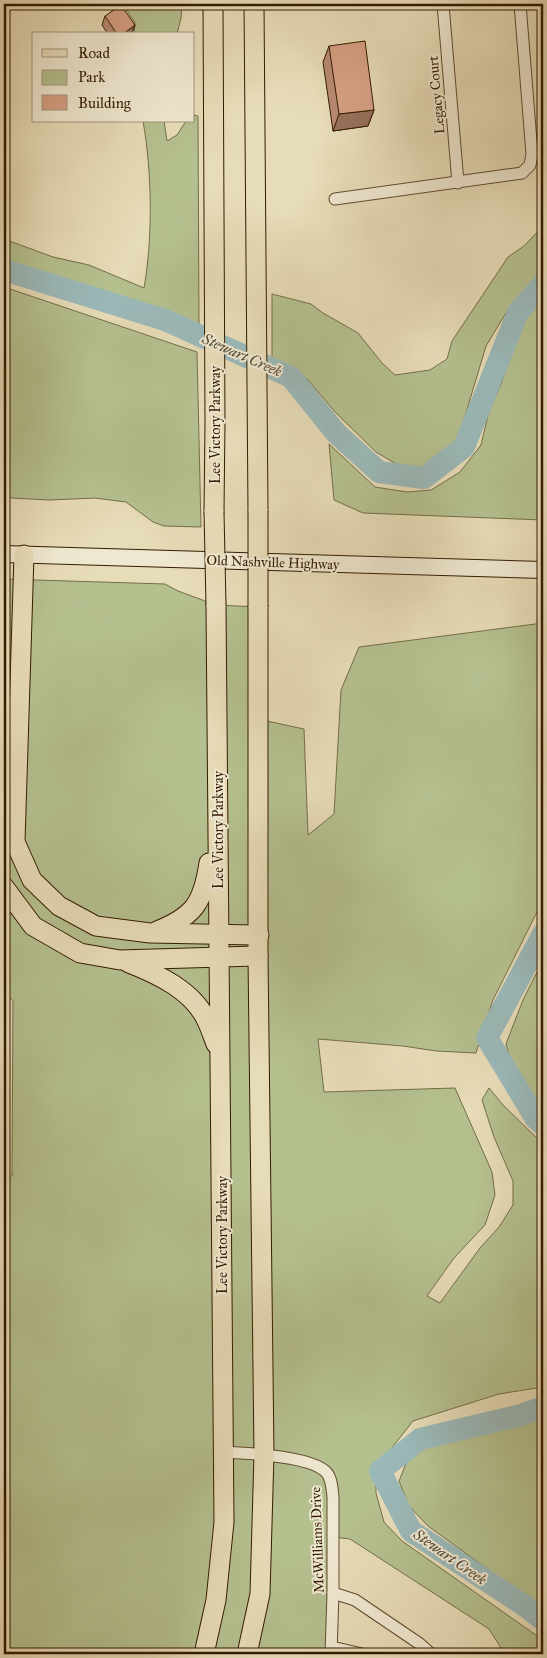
<svg xmlns="http://www.w3.org/2000/svg" width="547" height="1658" viewBox="0 0 547 1658" font-family="'IM FELL Great Primer',serif">
	<rect width="100%" height="100%" fill="#e7dcb8"/>
	<filter id="stains"><feTurbulence type="fractalNoise" baseFrequency=".004" numOctaves="4"/><feColorMatrix values="0 0 0 0 .2 0 0 0 0 .09 0 0 0 0 .02 0 0 0 .5 -.17"/></filter>
	<radialGradient id="worn" r=".72"><stop offset=".6" stop-color="#630" stop-opacity="0"/><stop offset="1" stop-color="#630" stop-opacity=".3"/></radialGradient>
	<!-- green -->
	<g fill="#b5c08f" stroke="#746e48">
		<polygon points="123,4 182,4 181,18 177,34 134,34 135,23"/>
		<path d="M194 115 198 116 199 327 85 285 4 262V239L53 257 89 265 144 288C153 237 152 172 143 121H164L167 141 177 135 186 121H194Z"/>
		<polygon points="543,226 543,272 512,303 486,346 457,443 428,468 403,468 376,452 336,413 308,380 272,359 272,294 311,304 323,313 358,333 382,363 395,375 430,370 447,359 452,341 508,257 524,246"/>
		<polygon points="4,287 197,352 201,527 164,526 153,522 126,502 95,498 49,500 11,498 4,493"/>
		<polygon points="543,295 543,520 363,513 334,500 329,444 375,487 407,492 431,490 460,472 481,445 489,411 502,382 512,342 527,311"/>
		<polygon points="4,579 165,584 178,591 216,605 258,607 258,719 304,729 308,835 334,814 341,690 359,647 543,623 543,900 493,1000 476,1053 436,1051 403,1046 318,1039 324,1092 455,1088 492,1172 495,1195 485,1225 454,1258 427,1296 440,1303 480,1248 499,1227 513,1205 513,1181 494,1137 482,1100 489,1088 503,1105 543,1144 543,1387 499,1394 413,1421 376,1468 376,1493 384,1522 402,1541 543,1640 543,1654 505,1654 489,1629 350,1539 333,1537 331,1654 4,1654 4,1176 12,1176 13,1001 4,992"/>
		<polygon points="543,960 543,1112 540,1111 513,1071 506,1044 523,1000"/>
		<polygon points="543,1418 543,1609 428,1526 409,1506 399,1481 407,1461 430,1444 493,1427"/>
	</g>
	<g fill="none" stroke-linecap="round" stroke-linejoin="round">
		<!-- river -->
		<g stroke="#9bb9b9" stroke-width="22">
			<polyline points="4,270 165,320 291,377 336,433 379,472 424,478 464,447 518,312 543,284"/>
			<polyline points="543,934 487,1038 536,1119 543,1125"/>
			<polyline points="543,1407 521,1415 420,1439 380,1471 411,1531 525,1606 543,1620"/>
		</g>
		<!-- street casing -->
		<g stroke="#614b2f" stroke-width="13">
			<g id="street">
				<polyline points="443,4 458,183"/>
				<polyline points="335,199 522,173 530,165 532,154 520,4"/>
				<path d="M223 1452C246 1453 309 1456 325 1471 332 1477 332 1489 333 1497V1593L331 1654"/>
				<polyline points="333,1593 355,1600 420,1644 431,1654"/>
				<polyline points="332,1647 362,1654"/>
			</g>
		</g>
		<!-- secondary casing -->
		<g stroke="#341b01" stroke-width="18">
			<polyline id="secondary" points="4,554 543,570"/>
		</g>
		<!-- primary casing -->
		<g stroke="#341b01" stroke-width="21">
			<g id="primary">
				<polyline points="213,4 215,423 214,512"/>
				<polyline points="254,4 258,511"/>
				<polyline points="24,555 15,842 32,880 59,906 96,926 150,933 259,935"/>
				<polyline points="4,887 33,926 80,953 120,960 258,956"/>
				<path d="M157 931C195 916 203 902 209 863"/>
				<path d="M129 963C157 974 192 990 206 1019 210 1027 213 1036 216 1044"/>
				<polyline points="204,1654 216,1600 224,1522 216,605"/>
				<polyline points="247,1654 260,1594 264,1454 258,956 258,607"/>
			</g>
		</g>
		<!-- street -->
		<use href="#street" stroke="#efe8d1" stroke-width="11"/>
		<!-- secondary -->
		<use href="#secondary" stroke="#efe8d1" stroke-width="16"/>
		<!-- primary -->
		<use href="#primary" stroke="#e7dcb8" stroke-width="19"/>
		<!-- primary-bridge casing -->
		<g stroke="#341b01" stroke-width="21" stroke-linecap="butt">
			<g id="primary-bridge">
				<polyline points="258,511 258,607"/>
				<polyline points="214,512 216,605"/>
			</g>
		</g>
		<!-- primary-bridge -->
		<use href="#primary-bridge" stroke="#e7dcb8" stroke-width="19"/>
	</g>
	<!-- wall -->
	<g fill="#b88a72" stroke="#341b01">
		<polygon points="105,16 135,25 132,33 108,34 102,25"/>
		<polygon points="329,46 374,110 368,126 333,131 323,62"/>
	</g>
	<!-- shaded-wall -->
	<g fill="#96705c" stroke="#341b01">
		<polygon points="135,25 132,33 123,34"/>
		<polygon points="374,110 368,126 333,131 339,114"/>
	</g>
	<!-- building -->
	<g fill="#d6a084" stroke="#341b01">
		<polygon points="121,5 135,25 123,34 117,34 105,16"/>
		<polygon points="365,41 374,110 339,114 329,46"/>
	</g>
	<g text-anchor="middle" stroke-width="4" stroke-linejoin="round" paint-order="stroke">
		<!-- street labels -->
		<g font-size="14" fill="#341b01" stroke="#efe8d1">
			<text transform="translate(436 95) rotate(-95)" y="5">Legacy Court</text>
			<text transform="translate(215 425) rotate(-90)" y="5">Lee Victory Parkway</text>
			<text transform="translate(273 562) rotate(2)" y="5">Old Nashville Highway</text>
			<text transform="translate(218 830) rotate(-90)" y="5">Lee Victory Parkway</text>
			<text transform="translate(222 1235) rotate(-90)" y="5">Lee Victory Parkway</text>
			<text transform="translate(317 1540) rotate(-92)" y="5">McWilliams Drive</text>
		</g>
		<!-- water labels -->
		<g font-size="15" font-style="italic" fill="#534a38" stroke="#efe8d1">
			<text transform="translate(242 355) rotate(24)" y="5">Stewart Creek</text>
			<text transform="translate(450 1557) rotate(35)" y="5">Stewart Creek</text>
		</g>
	</g>
	<!-- margin -->
	<rect width="547" height="1658" fill="none" stroke="#e7dcb8" stroke-width="20"/>
	<rect x="5" y="5" width="537" height="1648" fill="none" stroke="#341b01" stroke-width="2.5"/>
	<rect x="10" y="10" width="527" height="1638" fill="none" stroke="#341b01"/>
	<!-- legend -->
	<rect x="32" y="32" width="162" height="90" fill="#efe8d1" stroke="#a4967e"/>
	<rect x="42" y="49" width="25" height="8" fill="#e7dcb8" stroke="#a4967e"/>
	<text x="78" y="58" font-size="15" fill="#341b01">Road</text>
	<rect x="42" y="70" width="25" height="15" fill="#b5c08f" stroke="#a4967e"/>
	<text x="78" y="82" font-size="15" fill="#341b01">Park</text>
	<rect x="42" y="95" width="25" height="15" fill="#d6a084" stroke="#a4967e"/>
	<text x="78" y="108" font-size="15" fill="#341b01">Building</text>
	<rect width="100%" height="100%" filter="url(#stains)"/>
	<rect width="100%" height="100%" fill="url(#worn)"/>
</svg>
